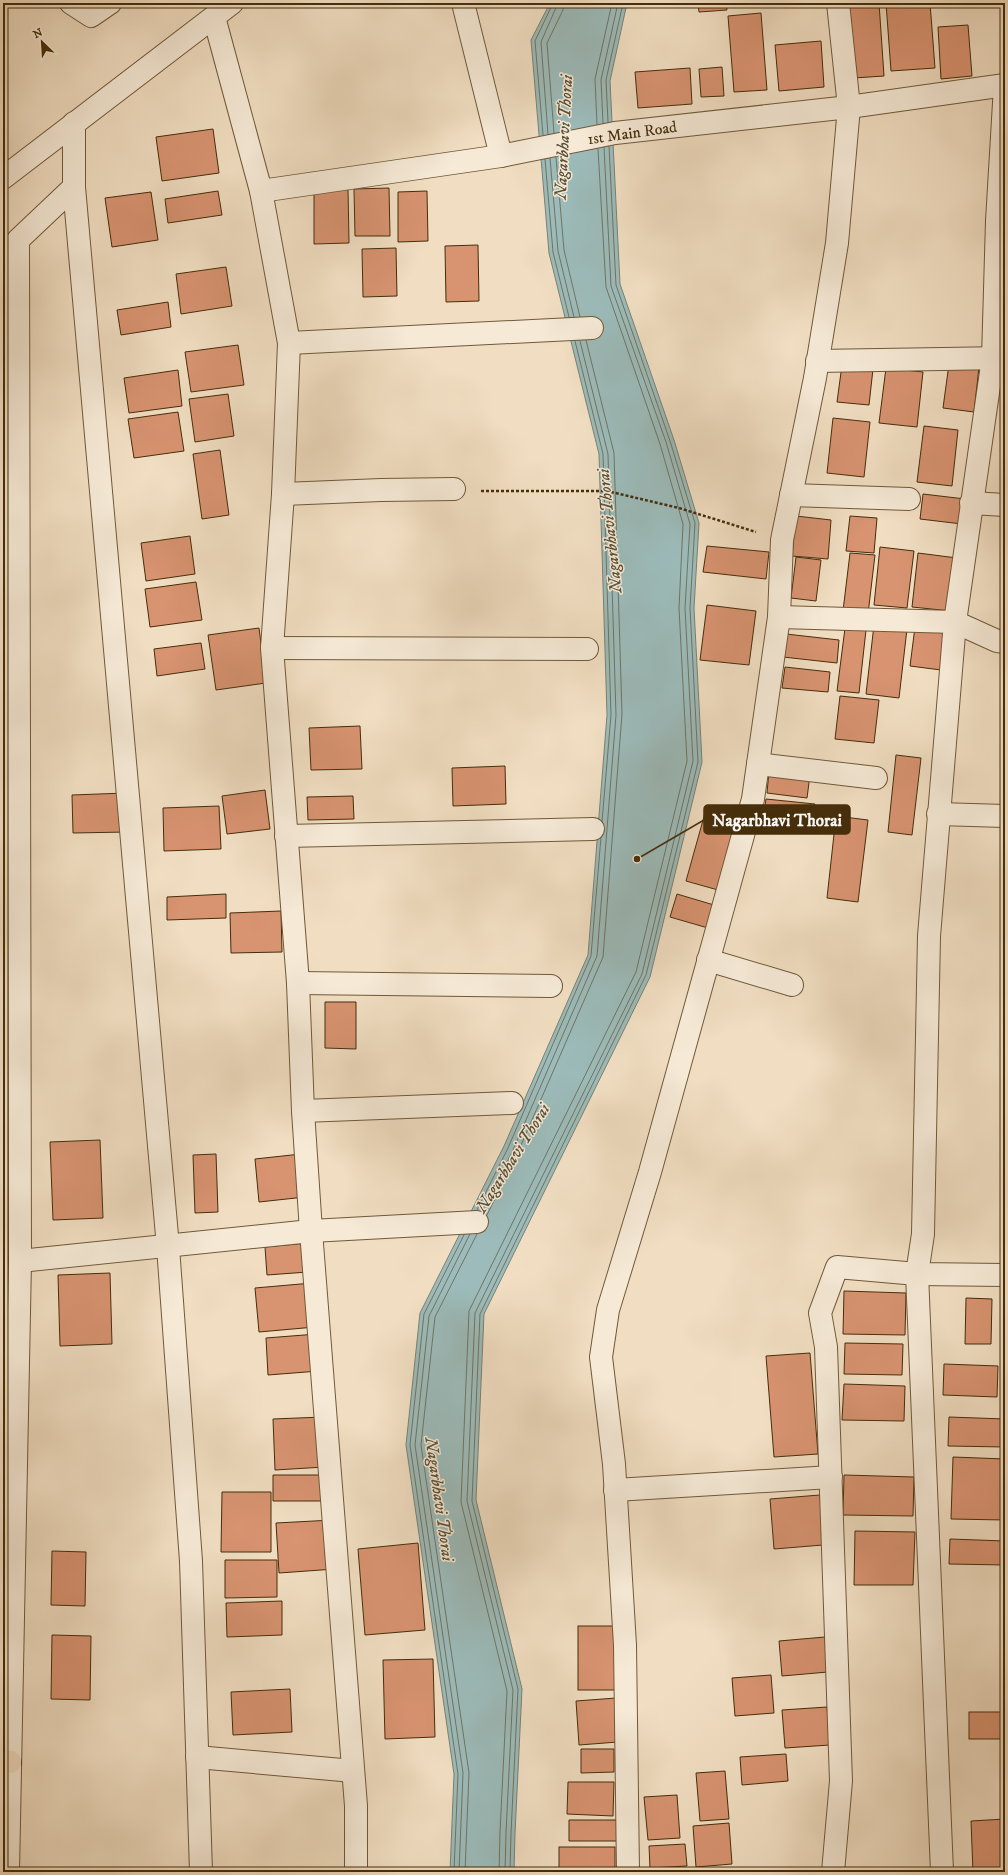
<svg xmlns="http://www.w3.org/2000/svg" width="1008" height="1875" viewBox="0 0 1008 1875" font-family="'IM FELL DW Pica',serif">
	<rect width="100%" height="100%" fill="#f1dec2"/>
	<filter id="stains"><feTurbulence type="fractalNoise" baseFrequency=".005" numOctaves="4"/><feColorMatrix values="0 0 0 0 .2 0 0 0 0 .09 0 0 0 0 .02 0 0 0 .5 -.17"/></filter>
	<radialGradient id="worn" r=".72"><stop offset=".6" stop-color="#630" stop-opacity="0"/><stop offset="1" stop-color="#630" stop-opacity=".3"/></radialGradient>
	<!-- water -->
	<polygon fill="#9cbbba" stroke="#798274" points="550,3 627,3 610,81 620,284 674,440 699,523 694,608 702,762 650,977 484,1314 476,1500 522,1689 515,1833 514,1872 450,1872 454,1774 406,1445 420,1313 504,1146 588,955 607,715 599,454 549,253 531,40"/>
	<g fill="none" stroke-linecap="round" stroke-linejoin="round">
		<!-- shore -->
		<g stroke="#707462" stroke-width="1">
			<polyline points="608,122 606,80 623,3"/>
			<polyline points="603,123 601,80 618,3"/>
			<polyline points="597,124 595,79 612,3"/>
			<polyline points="554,133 547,43 563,10 564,3"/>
			<polyline points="548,134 541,42 558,3"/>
			<polyline points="543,135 535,41 553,3"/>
			<polyline points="556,157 564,250 580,317"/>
			<polyline points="550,158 558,251 574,317"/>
			<polyline points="545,159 553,252 569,317"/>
			<polyline points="575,341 603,454 611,715 602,822"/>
			<polyline points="477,1210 508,1148 591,956 601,837"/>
			<polyline points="482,1211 513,1150 597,956 616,715 608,454 580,341"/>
			<polyline points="487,1215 518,1152 603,957 622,714 614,453 586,340"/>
			<polyline points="454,1872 458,1774 410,1445 424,1314 464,1235"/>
			<polyline points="459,1872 463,1773 415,1445 429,1316 470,1234"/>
			<polyline points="465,1872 469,1773 421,1445 435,1317 477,1234"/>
			<polyline points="499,1872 500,1832 507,1691 461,1502 469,1311 636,972 687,761 679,608 683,524 660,444 606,287 598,149"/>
			<polyline points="505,1872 506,1833 513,1690 467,1501 475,1313 642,974 693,761 685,608 690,524 666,442 611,286 604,147"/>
			<polyline points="510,1872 511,1833 518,1689 472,1501 480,1314 646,975 698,762 690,608 695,523 670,441 616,285 609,146"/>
		</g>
	</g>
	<!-- building -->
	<g fill="#d89371" stroke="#452d0a">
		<polygon points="698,3 726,3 727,10 699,12"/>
		<polygon points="848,3 879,3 884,76 854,78"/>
		<polygon points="886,3 930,3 935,68 891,71"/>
		<polygon points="761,13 767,90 734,92 728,16"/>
		<polygon points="968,25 972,76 941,79 938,27"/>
		<polygon points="821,41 824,87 779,91 775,45"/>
		<polygon points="722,67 724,96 701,97 699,69"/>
		<polygon points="690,68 692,104 638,108 635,72"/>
		<polygon points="213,129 219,173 162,181 156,137"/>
		<polygon points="389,188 390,236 355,236 354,189"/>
		<polygon points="348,189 349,243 314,244 314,190"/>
		<polygon points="218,191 222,215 168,223 165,199"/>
		<polygon points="427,191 428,241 398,242 398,192"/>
		<polygon points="151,192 158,240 112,247 105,198"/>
		<polygon points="478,245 479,301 446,302 445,246"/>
		<polygon points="396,248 397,296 363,297 362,249"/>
		<polygon points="226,267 232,306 181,314 176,274"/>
		<polygon points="168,302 171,327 121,335 117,310"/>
		<polygon points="238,345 244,385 191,392 185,352"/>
		<polygon points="949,364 979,367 974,412 943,408"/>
		<polygon points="842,365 873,369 869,405 837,402"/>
		<polygon points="886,368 923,372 917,427 879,423"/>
		<polygon points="178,370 182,406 129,413 124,378"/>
		<polygon points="228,394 234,436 195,442 189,399"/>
		<polygon points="178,412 184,451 134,458 128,419"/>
		<polygon points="833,418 870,422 864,477 827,473"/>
		<polygon points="924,426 958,430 952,486 917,482"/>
		<polygon points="220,450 229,515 202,519 193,454"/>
		<polygon points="923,494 965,499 962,524 920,519"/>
		<polygon points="796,516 831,520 828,559 792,556"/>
		<polygon points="850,516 877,518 874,553 846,551"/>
		<polygon points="190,536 195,574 146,581 141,543"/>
		<polygon points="707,546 769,552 766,579 703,572"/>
		<polygon points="880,547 914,551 907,608 874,605"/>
		<polygon points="850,553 875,555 868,614 843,611"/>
		<polygon points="918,553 957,558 951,611 912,607"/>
		<polygon points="796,557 821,560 816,601 791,598"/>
		<polygon points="196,582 202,620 150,627 145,589"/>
		<polygon points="707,605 756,611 749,665 700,660"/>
		<polygon points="874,625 907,629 899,698 866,694"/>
		<polygon points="915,627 946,630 941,670 910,666"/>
		<polygon points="259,628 266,683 216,690 208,635"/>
		<polygon points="845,628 866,630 859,693 837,691"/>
		<polygon points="786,634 839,640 837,663 783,657"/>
		<polygon points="201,643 205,669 157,676 154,649"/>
		<polygon points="785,667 830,672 828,692 782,688"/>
		<polygon points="840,696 879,700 874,743 835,739"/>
		<polygon points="360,726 362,769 311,770 309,728"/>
		<polygon points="896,755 921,758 912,835 888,832"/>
		<polygon points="505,766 506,804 453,806 452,768"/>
		<polygon points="769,771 810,775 807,798 767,793"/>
		<polygon points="265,790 270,829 227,834 222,796"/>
		<polygon points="126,793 127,832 73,833 72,795"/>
		<polygon points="353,796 354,819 308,820 307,797"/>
		<polygon points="766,799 815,804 811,831 762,826"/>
		<polygon points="219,806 221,849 164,851 163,808"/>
		<polygon points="705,813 737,822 718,890 686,881"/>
		<polygon points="836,816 868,820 858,902 827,898"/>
		<polygon points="226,894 226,918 167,920 167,897"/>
		<polygon points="677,894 714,905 708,928 670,917"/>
		<polygon points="281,911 282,952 231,953 230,913"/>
		<polygon points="325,1002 356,1002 356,1049 325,1048"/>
		<polygon points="100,1140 103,1218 53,1220 50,1142"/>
		<polygon points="216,1154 218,1212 195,1213 193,1155"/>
		<polygon points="301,1154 305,1197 259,1202 255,1159"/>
		<polygon points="306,1243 308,1272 267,1275 265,1247"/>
		<polygon points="110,1273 112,1344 60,1346 58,1275"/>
		<polygon points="312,1283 315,1327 259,1332 255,1288"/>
		<polygon points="844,1291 906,1293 905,1335 843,1334"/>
		<polygon points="966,1298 992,1299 991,1344 965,1344"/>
		<polygon points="317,1334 319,1371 268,1375 266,1338"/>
		<polygon points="845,1343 903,1344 902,1375 844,1374"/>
		<polygon points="810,1353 818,1454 774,1457 766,1356"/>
		<polygon points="944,1364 998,1366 997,1397 943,1395"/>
		<polygon points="844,1384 905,1386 904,1421 842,1420"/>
		<polygon points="323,1417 325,1467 275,1470 273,1419"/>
		<polygon points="949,1417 1005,1419 1005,1447 948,1446"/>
		<polygon points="953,1457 1005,1459 1005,1520 951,1519"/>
		<polygon points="273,1475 328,1475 327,1501 273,1501"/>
		<polygon points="844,1475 914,1477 913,1516 843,1515"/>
		<polygon points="222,1492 271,1492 271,1552 221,1552"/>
		<polygon points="820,1495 823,1545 774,1549 770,1499"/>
		<polygon points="333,1520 335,1569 279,1573 276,1523"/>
		<polygon points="855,1531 915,1532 913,1585 854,1585"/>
		<polygon points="950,1539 1005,1541 1005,1565 949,1564"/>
		<polygon points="418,1543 425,1630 365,1635 358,1549"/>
		<polygon points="52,1551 86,1552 85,1606 51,1605"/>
		<polygon points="225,1560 277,1560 277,1597 225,1598"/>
		<polygon points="282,1601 282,1635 227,1637 226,1603"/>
		<rect x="578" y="1626" width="38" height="64"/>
		<polygon points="52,1635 91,1636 90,1700 51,1699"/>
		<polygon points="825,1637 828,1672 782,1676 779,1641"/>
		<polygon points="433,1659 435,1737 385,1739 383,1660"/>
		<polygon points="771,1675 774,1713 735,1716 732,1678"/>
		<polygon points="290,1689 292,1732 233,1735 231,1692"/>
		<polygon points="616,1698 618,1742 579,1745 576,1701"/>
		<polygon points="827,1707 830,1745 785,1748 782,1710"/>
		<rect x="969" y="1712" width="36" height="27"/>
		<polygon points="581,1749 614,1749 614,1772 581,1773"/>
		<polygon points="786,1754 788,1781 742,1785 740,1757"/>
		<polygon points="725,1771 729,1819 700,1821 696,1773"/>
		<polygon points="568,1782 614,1782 613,1816 567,1814"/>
		<polygon points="677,1795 680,1838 648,1840 644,1797"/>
		<polygon points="1005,1819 1005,1872 973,1872 971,1821"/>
		<polygon points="569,1820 619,1820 620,1841 569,1841"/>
		<polygon points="729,1823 732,1864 696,1867 693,1826"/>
		<polygon points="685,1844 687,1866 650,1868 649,1846"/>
		<rect x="559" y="1847" width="56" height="25"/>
	</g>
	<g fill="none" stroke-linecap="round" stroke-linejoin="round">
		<!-- minor casing -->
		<g stroke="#705938" stroke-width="24">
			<g id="minor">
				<polyline points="463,3 501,156"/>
				<polyline points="74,187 168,1247 191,1561 201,1872"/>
				<polyline points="261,191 289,343 283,494 272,648 298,983 303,1111 311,1231 356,1806 356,1872"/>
				<polyline points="289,343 592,328"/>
				<polyline points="817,361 1005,358"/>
				<polyline points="283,494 381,490 454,489"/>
				<polyline points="791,495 909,499"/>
				<polyline points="971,503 1005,505"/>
				<polyline points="779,617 955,622 997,641 1005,642"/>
				<polyline points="272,648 587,649"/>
				<polyline points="758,764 876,778"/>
				<polyline points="938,814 1005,816"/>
				<polyline points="286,836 593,829"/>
				<polyline points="708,960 792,985"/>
				<polyline points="298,983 551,986"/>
				<polyline points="303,1111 512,1103"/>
				<polyline points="20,1261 311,1231 477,1222"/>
				<polyline points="615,1490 831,1477"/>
				<polyline points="197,1757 353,1771"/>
				<polyline points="628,1872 625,1645 614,1464 601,1357 608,1310 650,1172 753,799 779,617 782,540 815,378 837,243 849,107 838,3"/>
				<polyline points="833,1872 841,1781 826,1347 820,1313 837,1267 917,1274 1005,1275"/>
				<polyline points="942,1872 917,1274 923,1234 929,936 955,622 993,358 997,221 1005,86"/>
			</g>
		</g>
		<!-- tertiary casing -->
		<g stroke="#705938" stroke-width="24">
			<g id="tertiary">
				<polyline points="71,3 91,16 110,3"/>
				<polyline points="214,17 261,191 501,156 615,133 849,107 1005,85"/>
				<polyline points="3,178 232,3"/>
				<polyline points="8,1872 20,1261 18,240 74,187 74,123"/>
			</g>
		</g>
		<!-- trunk casing -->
		<g stroke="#452d0a" stroke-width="24">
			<polyline id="trunk" points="3,1761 10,1762"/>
		</g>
		<!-- path -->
		<polyline stroke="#452d0a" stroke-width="2.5" stroke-dasharray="3 2" stroke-linecap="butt" points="481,491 607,491 679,508 756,532"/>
		<!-- minor -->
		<use href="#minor" stroke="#f6ead7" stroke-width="22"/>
		<!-- tertiary -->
		<use href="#tertiary" stroke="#f6ead7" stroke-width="22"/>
		<!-- trunk -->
		<use href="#trunk" stroke="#f1dec2" stroke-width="22"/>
	</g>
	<g text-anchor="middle" stroke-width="3" stroke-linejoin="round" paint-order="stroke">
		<!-- street labels -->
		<g font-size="16" fill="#452d0a" stroke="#f6ead7">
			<text transform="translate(632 132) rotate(-8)" y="6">1st Main Road</text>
		</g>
		<!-- water labels -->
		<g font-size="17" font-style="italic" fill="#5b5036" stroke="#f6ead7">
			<text transform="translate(563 137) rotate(-87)" y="6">Nagarbhavi Thorai</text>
			<text transform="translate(609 531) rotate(-96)" y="6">Nagarbhavi Thorai</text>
			<text transform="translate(512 1158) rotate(-58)" y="6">Nagarbhavi Thorai</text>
			<text transform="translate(440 1499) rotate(82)" y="6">Nagarbhavi Thorai</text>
		</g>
	</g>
	<!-- callouts -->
	<path fill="none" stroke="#452d0a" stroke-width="1.5" d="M637 859L704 820"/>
	<circle fill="#452d0a" stroke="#f6ead7" stroke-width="1.5" cx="637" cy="859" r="4"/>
	<rect fill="#452d0a" stroke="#452d0a" stroke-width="1.5" x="704" y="805" width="146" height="29" rx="4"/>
	<g font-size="17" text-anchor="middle" font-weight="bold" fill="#fff">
		<text x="777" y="826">Nagarbhavi Thorai</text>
	</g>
	<!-- margin -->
	<rect width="1008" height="1875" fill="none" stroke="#f1dec2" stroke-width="16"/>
	<rect x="4" y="4" width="1000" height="1867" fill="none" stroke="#452d0a" stroke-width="2"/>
	<rect x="8" y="8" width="992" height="1859" fill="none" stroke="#452d0a"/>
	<!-- north arrow -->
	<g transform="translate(42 42) rotate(335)" stroke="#f6ead7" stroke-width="3" paint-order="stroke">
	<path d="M0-3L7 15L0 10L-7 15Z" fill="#452d0a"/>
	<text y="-6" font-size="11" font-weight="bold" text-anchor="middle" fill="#452d0a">N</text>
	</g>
	<rect width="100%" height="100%" filter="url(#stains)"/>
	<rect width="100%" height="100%" fill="url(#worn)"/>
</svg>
